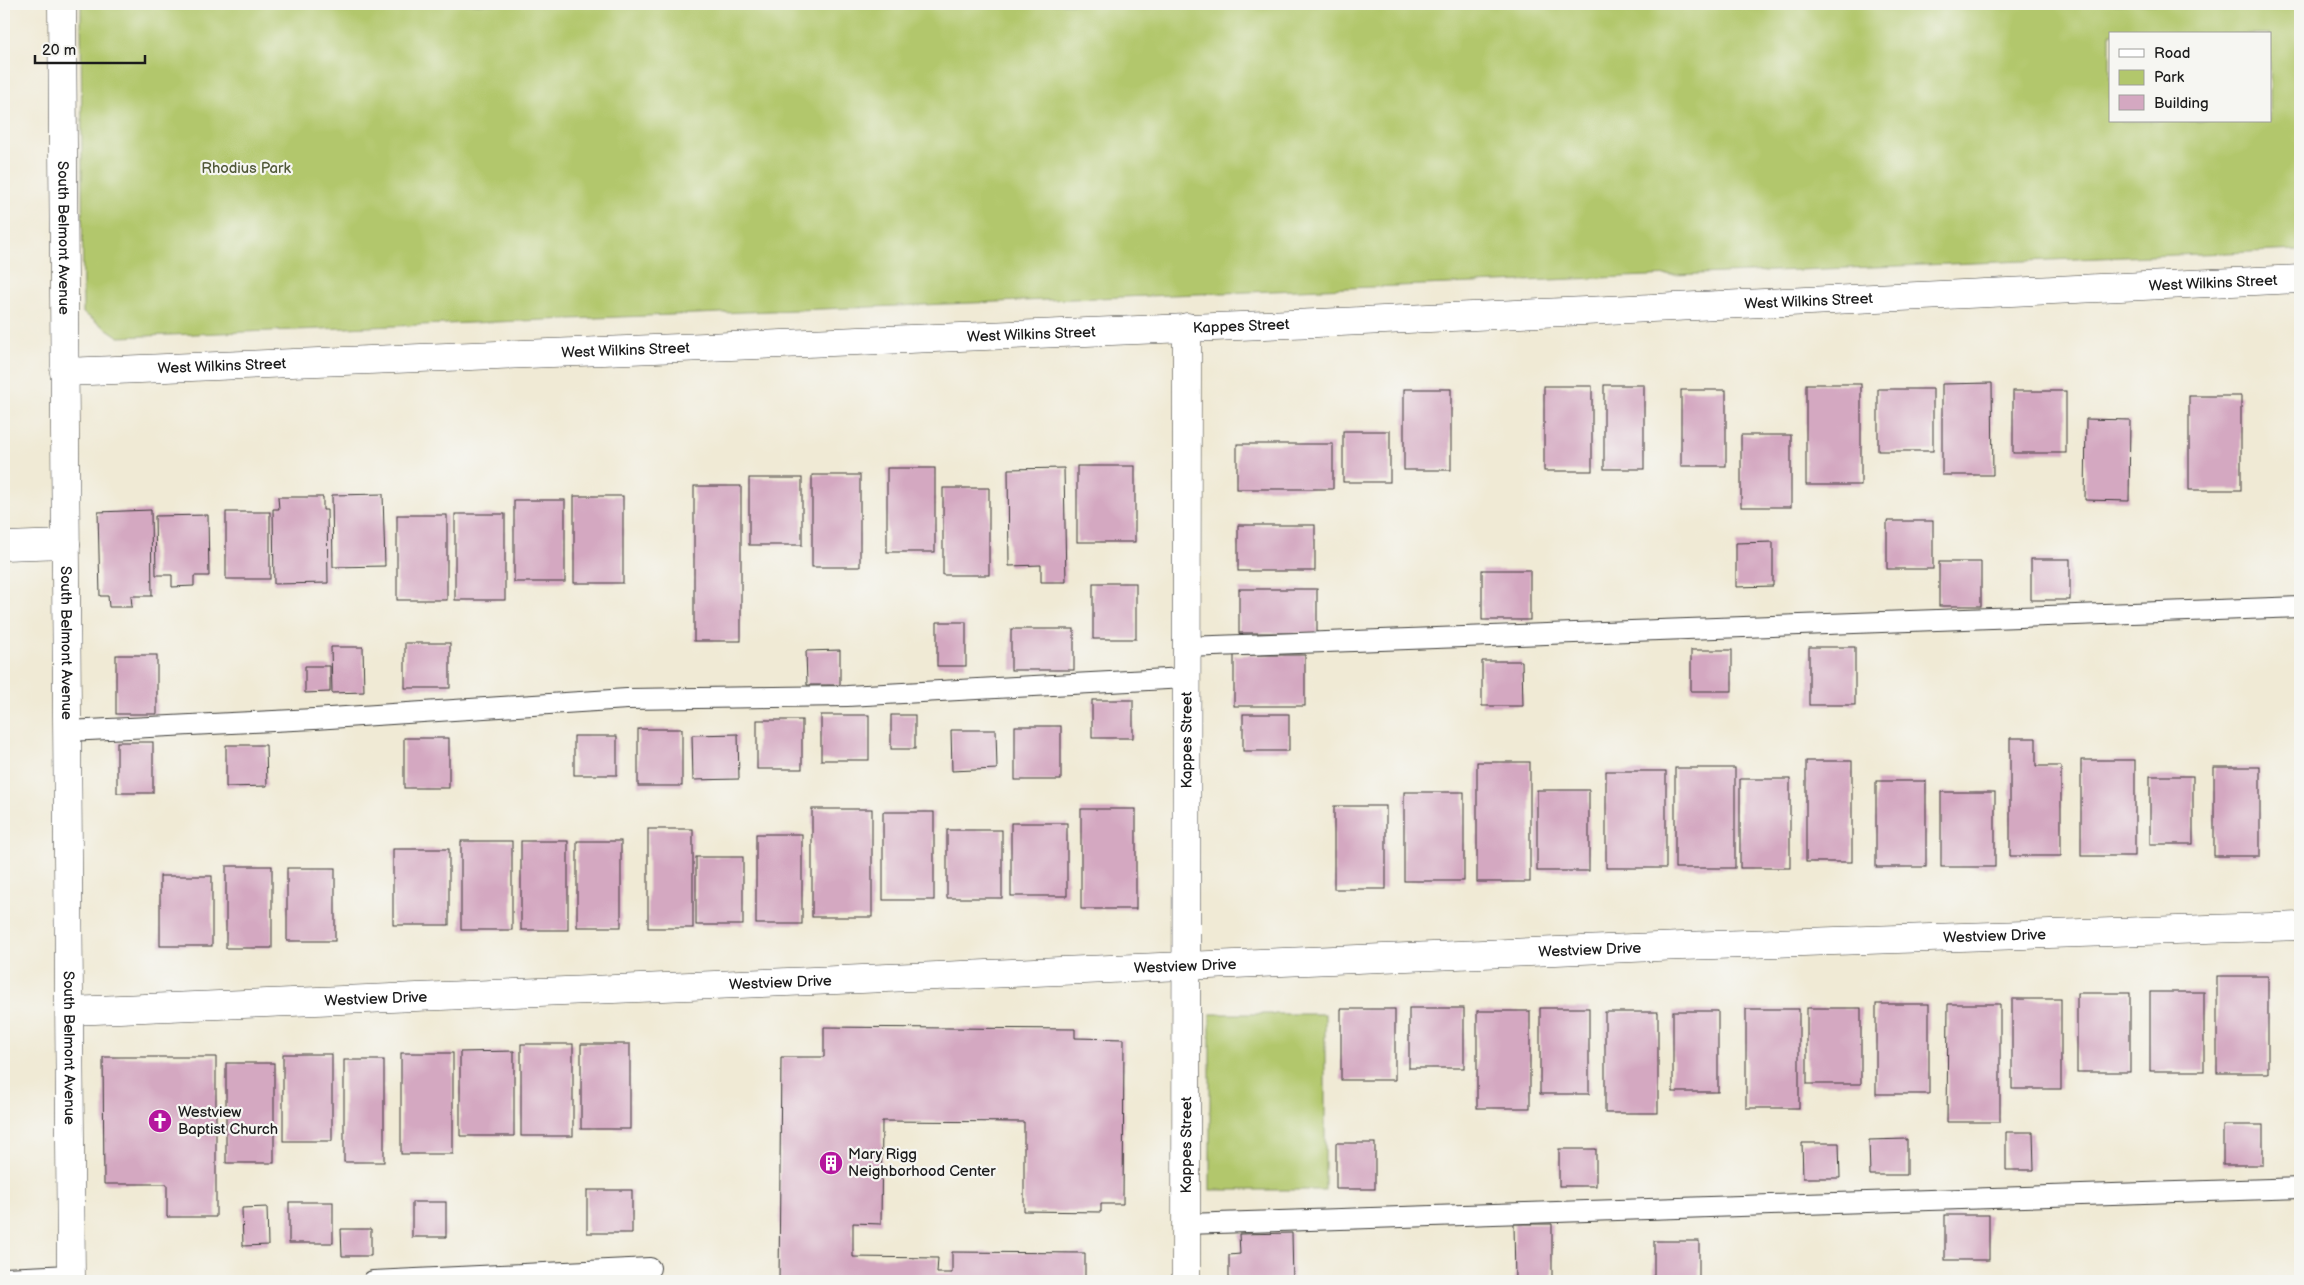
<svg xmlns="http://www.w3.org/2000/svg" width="2304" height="1285" viewBox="0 0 2304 1285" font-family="'Balsamiq Sans',sans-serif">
	<rect width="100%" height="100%" fill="#f6f6f2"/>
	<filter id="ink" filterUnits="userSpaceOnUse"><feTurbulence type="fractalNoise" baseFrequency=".02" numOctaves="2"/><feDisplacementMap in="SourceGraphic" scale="10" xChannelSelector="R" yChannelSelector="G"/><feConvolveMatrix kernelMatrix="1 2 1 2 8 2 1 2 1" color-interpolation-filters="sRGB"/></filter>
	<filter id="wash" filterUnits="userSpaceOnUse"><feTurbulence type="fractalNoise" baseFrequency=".0096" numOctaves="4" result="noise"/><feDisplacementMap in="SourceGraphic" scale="20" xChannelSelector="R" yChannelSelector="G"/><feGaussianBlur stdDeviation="1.12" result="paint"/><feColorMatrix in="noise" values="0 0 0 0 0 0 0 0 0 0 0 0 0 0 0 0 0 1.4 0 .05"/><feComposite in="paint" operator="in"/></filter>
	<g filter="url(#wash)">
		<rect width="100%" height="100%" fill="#f0ead5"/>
		<!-- green -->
		<g fill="#b2c76c" stroke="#677244" fill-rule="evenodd">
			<path d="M81 4H2300V250L119 337 83 313ZM2110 34H2270V121H2110Z"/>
			<rect x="1210" y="1014" width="115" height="176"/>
		</g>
		<g id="blocks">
			<!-- building -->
			<g fill="#d4a8c1">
				<polygon points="1992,383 1993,475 1942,475 1942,384"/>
				<rect x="1806" y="384" width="55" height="101"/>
				<rect x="1604" y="385" width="40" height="84"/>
				<rect x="1544" y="386" width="48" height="85"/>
				<rect x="1404" y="389" width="47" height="81"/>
				<rect x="1878" y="389" width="55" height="62"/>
				<rect x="1681" y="390" width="45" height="76"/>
				<rect x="2013" y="391" width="53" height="62"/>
				<rect x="2189" y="396" width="52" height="94"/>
				<polygon points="2086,419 2130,420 2129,501 2085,500"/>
				<rect x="1343" y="431" width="47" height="51"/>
				<rect x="1741" y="435" width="50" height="72"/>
				<rect x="1237" y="444" width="96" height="45"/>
				<rect x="1077" y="466" width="58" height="76"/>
				<rect x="887" y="468" width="48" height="84"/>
				<polygon points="1064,468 1066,582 1041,582 1041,565 1009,566 1008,469"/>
				<rect x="812" y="475" width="48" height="92"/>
				<rect x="749" y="478" width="53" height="67"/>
				<rect x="694" y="486" width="47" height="155"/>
				<rect x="943" y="488" width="46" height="87"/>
				<polygon points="383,494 385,566 333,567 332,495"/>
				<rect x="574" y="496" width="49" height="87"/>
				<polygon points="278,497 323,497 323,510 327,510 328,583 274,584 273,509 279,509"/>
				<rect x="514" y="500" width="51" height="82"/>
				<polygon points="151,510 152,596 131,596 132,607 109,607 108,596 100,596 98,512"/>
				<rect x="226" y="512" width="44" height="67"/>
				<rect x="455" y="514" width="50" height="86"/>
				<polygon points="208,515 209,576 194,576 194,586 172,587 172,575 156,575 155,516"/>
				<rect x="397" y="515" width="50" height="85"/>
				<rect x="1887" y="521" width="46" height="48"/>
				<rect x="1238" y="525" width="77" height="46"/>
				<polygon points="1773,542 1773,586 1736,587 1736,543"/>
				<rect x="2031" y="559" width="39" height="41"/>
				<rect x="1939" y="562" width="42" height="44"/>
				<rect x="1482" y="570" width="48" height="50"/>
				<rect x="1093" y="583" width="43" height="56"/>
				<rect x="1239" y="589" width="78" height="44"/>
				<rect x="937" y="622" width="29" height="44"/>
				<rect x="1011" y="629" width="63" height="41"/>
				<rect x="405" y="643" width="45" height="45"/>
				<polygon points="331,647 363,647 364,692 332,693"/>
				<rect x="1809" y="647" width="46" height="58"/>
				<polygon points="840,650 840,685 807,685 806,651"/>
				<rect x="1691" y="650" width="41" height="41"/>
				<rect x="116" y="655" width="41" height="59"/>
				<rect x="1234" y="655" width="71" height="51"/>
				<polygon points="1482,661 1522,661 1523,706 1482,706"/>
				<polygon points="305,666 330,666 330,692 305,693"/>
				<rect x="1092" y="700" width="41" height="38"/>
				<rect x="1243" y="714" width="46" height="37"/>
				<rect x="821" y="715" width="48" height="45"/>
				<rect x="891" y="715" width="24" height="34"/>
				<rect x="757" y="720" width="45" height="49"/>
				<rect x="1015" y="726" width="46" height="54"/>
				<rect x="638" y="729" width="44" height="57"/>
				<polygon points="951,730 996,730 997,769 952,771"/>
				<polygon points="738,734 739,779 693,780 692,735"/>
				<rect x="574" y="736" width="43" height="39"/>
				<rect x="404" y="738" width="45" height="50"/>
				<polygon points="2010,738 2036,738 2036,766 2061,766 2061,856 2010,856"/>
				<rect x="117" y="742" width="36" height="51"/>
				<polygon points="226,745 266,745 267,786 226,787"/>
				<rect x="2081" y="760" width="54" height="96"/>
				<rect x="1806" y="761" width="46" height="101"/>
				<rect x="1477" y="762" width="53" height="120"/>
				<rect x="2214" y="767" width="46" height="89"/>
				<rect x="1675" y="768" width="60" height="100"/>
				<rect x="1606" y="771" width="60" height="97"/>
				<rect x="2150" y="776" width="43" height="68"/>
				<rect x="1740" y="779" width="50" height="89"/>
				<rect x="1876" y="781" width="50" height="86"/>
				<rect x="1537" y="790" width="52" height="81"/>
				<rect x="1404" y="792" width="60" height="89"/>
				<rect x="1941" y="792" width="54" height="75"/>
				<rect x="1334" y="806" width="52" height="83"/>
				<rect x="812" y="809" width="60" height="108"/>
				<rect x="1081" y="809" width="55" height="100"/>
				<rect x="883" y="812" width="51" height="88"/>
				<rect x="1011" y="823" width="56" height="73"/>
				<rect x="648" y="829" width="45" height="99"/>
				<rect x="947" y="830" width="55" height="68"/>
				<rect x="756" y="834" width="46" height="90"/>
				<rect x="461" y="841" width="51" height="89"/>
				<rect x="521" y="841" width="47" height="89"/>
				<rect x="577" y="841" width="44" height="86"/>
				<rect x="393" y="849" width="56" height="76"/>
				<rect x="696" y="857" width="47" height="68"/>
				<rect x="226" y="866" width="46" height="82"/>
				<rect x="287" y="868" width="48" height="73"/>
				<rect x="160" y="876" width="52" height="70"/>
				<rect x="2217" y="976" width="51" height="97"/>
				<rect x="2150" y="992" width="54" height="79"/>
				<rect x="2077" y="993" width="53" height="79"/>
				<rect x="2012" y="999" width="49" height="90"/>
				<rect x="1876" y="1004" width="53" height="90"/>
				<polygon points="1948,1004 2000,1004 2000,1122 1947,1122"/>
				<rect x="1409" y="1008" width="55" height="60"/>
				<rect x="1540" y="1008" width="49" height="86"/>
				<rect x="1807" y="1008" width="54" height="76"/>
				<rect x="1341" y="1009" width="54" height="71"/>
				<rect x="1746" y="1009" width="53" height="99"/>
				<rect x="1477" y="1011" width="53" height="97"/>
				<rect x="1673" y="1011" width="45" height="81"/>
				<rect x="1605" y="1012" width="53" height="101"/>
				<polygon points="824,1027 1075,1029 1075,1038 1124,1039 1123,1204 1101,1204 1101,1212 1024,1211 1024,1122 882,1121 881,1224 853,1223 853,1257 938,1258 937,1273 952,1273 952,1252 1085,1253 1085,1281 779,1281 781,1057 824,1057"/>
				<rect x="521" y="1044" width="52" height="92"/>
				<rect x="581" y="1044" width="49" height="85"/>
				<polygon points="514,1051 514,1136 460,1136 460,1052"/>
				<rect x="401" y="1053" width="52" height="101"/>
				<rect x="283" y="1054" width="49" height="87"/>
				<polygon points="103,1057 216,1057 216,1217 167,1217 167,1184 104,1184"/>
				<rect x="344" y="1060" width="40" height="102"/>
				<rect x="226" y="1063" width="48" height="100"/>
				<rect x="2223" y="1125" width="40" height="40"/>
				<polygon points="2006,1132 2033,1132 2034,1170 2006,1170"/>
				<polygon points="1907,1139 1907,1175 1870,1175 1869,1140"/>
				<rect x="1336" y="1143" width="39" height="46"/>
				<polygon points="1802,1143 1839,1143 1840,1178 1803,1178"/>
				<rect x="1559" y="1149" width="37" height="37"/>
				<rect x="587" y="1190" width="45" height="43"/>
				<rect x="289" y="1202" width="44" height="41"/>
				<rect x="412" y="1202" width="34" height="35"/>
				<polygon points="267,1207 268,1245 243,1246 242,1208"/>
				<rect x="1945" y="1215" width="44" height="45"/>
				<polygon points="1514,1224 1552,1224 1552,1281 1515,1281"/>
				<polygon points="341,1229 371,1229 371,1256 342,1256"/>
				<polygon points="1292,1233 1293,1281 1229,1281 1229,1255 1240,1254 1239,1234"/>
				<rect x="1654" y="1241" width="45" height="40"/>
			</g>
		</g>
	</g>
	<g filter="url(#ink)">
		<use href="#blocks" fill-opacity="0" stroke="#3c3b38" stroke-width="1"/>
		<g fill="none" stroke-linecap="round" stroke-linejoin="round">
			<!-- service casing -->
			<g stroke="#3c3b38" stroke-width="22">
				<g id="service">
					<polyline points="1186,647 2300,607"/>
					<polyline points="68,731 314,719 627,699 847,696 1186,678"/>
					<polyline points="1186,1224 2300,1188"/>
					<polyline points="4,1278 71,1275"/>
					<polyline points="373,1281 650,1268"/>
				</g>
			</g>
			<!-- minor casing -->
			<g stroke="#3c3b38" stroke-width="29">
				<g id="minor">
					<path id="s1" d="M64 372 1317 323 2300 279"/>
					<polyline points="4,546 66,544"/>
					<path id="s2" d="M70 1011 1682 946 2300 926"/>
					<path id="s3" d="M1186 1281 1187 327"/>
				</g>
			</g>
			<!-- secondary casing -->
			<g stroke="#3c3b38" stroke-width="29">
				<g id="secondary">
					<path id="s4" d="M62 4 71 1281"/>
				</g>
			</g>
			<!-- service -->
			<use href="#service" stroke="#fff" stroke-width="20"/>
			<!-- minor -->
			<use href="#minor" stroke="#fff" stroke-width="28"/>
			<!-- secondary -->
			<use href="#secondary" stroke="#fff" stroke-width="28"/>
		</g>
	</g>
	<!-- icons -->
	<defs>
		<g id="church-disc" transform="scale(1.25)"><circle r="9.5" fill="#b5179e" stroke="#f6f6f2"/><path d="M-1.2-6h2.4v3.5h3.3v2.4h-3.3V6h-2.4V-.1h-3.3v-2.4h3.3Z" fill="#fff"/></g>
		<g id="building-disc" transform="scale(1.25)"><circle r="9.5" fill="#b5179e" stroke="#f6f6f2"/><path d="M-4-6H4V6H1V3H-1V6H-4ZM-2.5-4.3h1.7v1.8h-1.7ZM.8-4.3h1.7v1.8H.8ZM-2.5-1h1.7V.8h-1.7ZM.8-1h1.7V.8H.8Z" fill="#fff"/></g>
	</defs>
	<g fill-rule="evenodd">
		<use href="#church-disc" x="160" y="1121"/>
		<use href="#building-disc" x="831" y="1163"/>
	</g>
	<g text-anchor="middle" stroke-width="4.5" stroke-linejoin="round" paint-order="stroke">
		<!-- park labels -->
		<g font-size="15" fill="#505838" stroke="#f6f6f2">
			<text x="246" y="173">Rhodius Park</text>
		</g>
		<!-- street labels -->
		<g font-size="15" fill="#1c1c1c" stroke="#f6f6f2">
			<text dy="5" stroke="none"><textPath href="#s4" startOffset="234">South Belmont Avenue</textPath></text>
			<text dy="5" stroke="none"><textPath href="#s1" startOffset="2151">West Wilkins Street</textPath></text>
			<text dy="5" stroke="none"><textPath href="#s1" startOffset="1746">West Wilkins Street</textPath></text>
			<text dy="5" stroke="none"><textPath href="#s1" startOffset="1178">Kappes Street</textPath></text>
			<text dy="5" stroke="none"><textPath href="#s1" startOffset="968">West Wilkins Street</textPath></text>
			<text dy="5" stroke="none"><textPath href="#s1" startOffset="562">West Wilkins Street</textPath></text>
			<text dy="5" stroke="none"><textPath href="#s1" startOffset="158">West Wilkins Street</textPath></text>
			<text dy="5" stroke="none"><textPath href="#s4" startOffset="639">South Belmont Avenue</textPath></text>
			<text dy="5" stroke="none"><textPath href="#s3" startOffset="541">Kappes Street</textPath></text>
			<text dy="5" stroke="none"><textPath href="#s2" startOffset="1926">Westview Drive</textPath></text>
			<text dy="5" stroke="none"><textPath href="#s2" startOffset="1521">Westview Drive</textPath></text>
			<text dy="5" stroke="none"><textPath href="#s2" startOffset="1116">Westview Drive</textPath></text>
			<text dy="5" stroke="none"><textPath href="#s2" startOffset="711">Westview Drive</textPath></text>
			<text dy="5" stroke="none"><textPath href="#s2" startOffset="306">Westview Drive</textPath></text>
			<text dy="5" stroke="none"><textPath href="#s4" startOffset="1044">South Belmont Avenue</textPath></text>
			<text dy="5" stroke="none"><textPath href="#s3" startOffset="136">Kappes Street</textPath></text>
		</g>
		<!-- poi labels -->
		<g font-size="15" fill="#1c1c1c" stroke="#f6f6f2" text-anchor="start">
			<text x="178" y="1117">Westview<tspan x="178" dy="17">Baptist Church</tspan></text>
			<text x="848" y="1159">Mary Rigg<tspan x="848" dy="17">Neighborhood Center</tspan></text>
		</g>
	</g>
	<!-- margin -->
	<rect width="2304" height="1285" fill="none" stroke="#f6f6f2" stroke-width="20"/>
	<!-- legend -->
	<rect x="2109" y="32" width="162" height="90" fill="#f6f6f2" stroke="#9f9f9c"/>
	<rect x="2119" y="49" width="25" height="8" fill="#ffffff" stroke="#9f9f9c"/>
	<text x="2154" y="58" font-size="15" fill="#1c1c1c">Road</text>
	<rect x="2119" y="70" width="25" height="15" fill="#b2c76c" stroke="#9f9f9c"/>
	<text x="2154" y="82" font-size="15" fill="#1c1c1c">Park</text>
	<rect x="2119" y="95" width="25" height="15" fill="#d4a8c1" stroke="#9f9f9c"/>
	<text x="2154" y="108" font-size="15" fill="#1c1c1c">Building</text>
	<!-- scale -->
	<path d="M35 55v8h110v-8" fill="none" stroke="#1c1c1c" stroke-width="2.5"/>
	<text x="42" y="55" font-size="15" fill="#1c1c1c" stroke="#f6f6f2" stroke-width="4" paint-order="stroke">20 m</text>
</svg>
